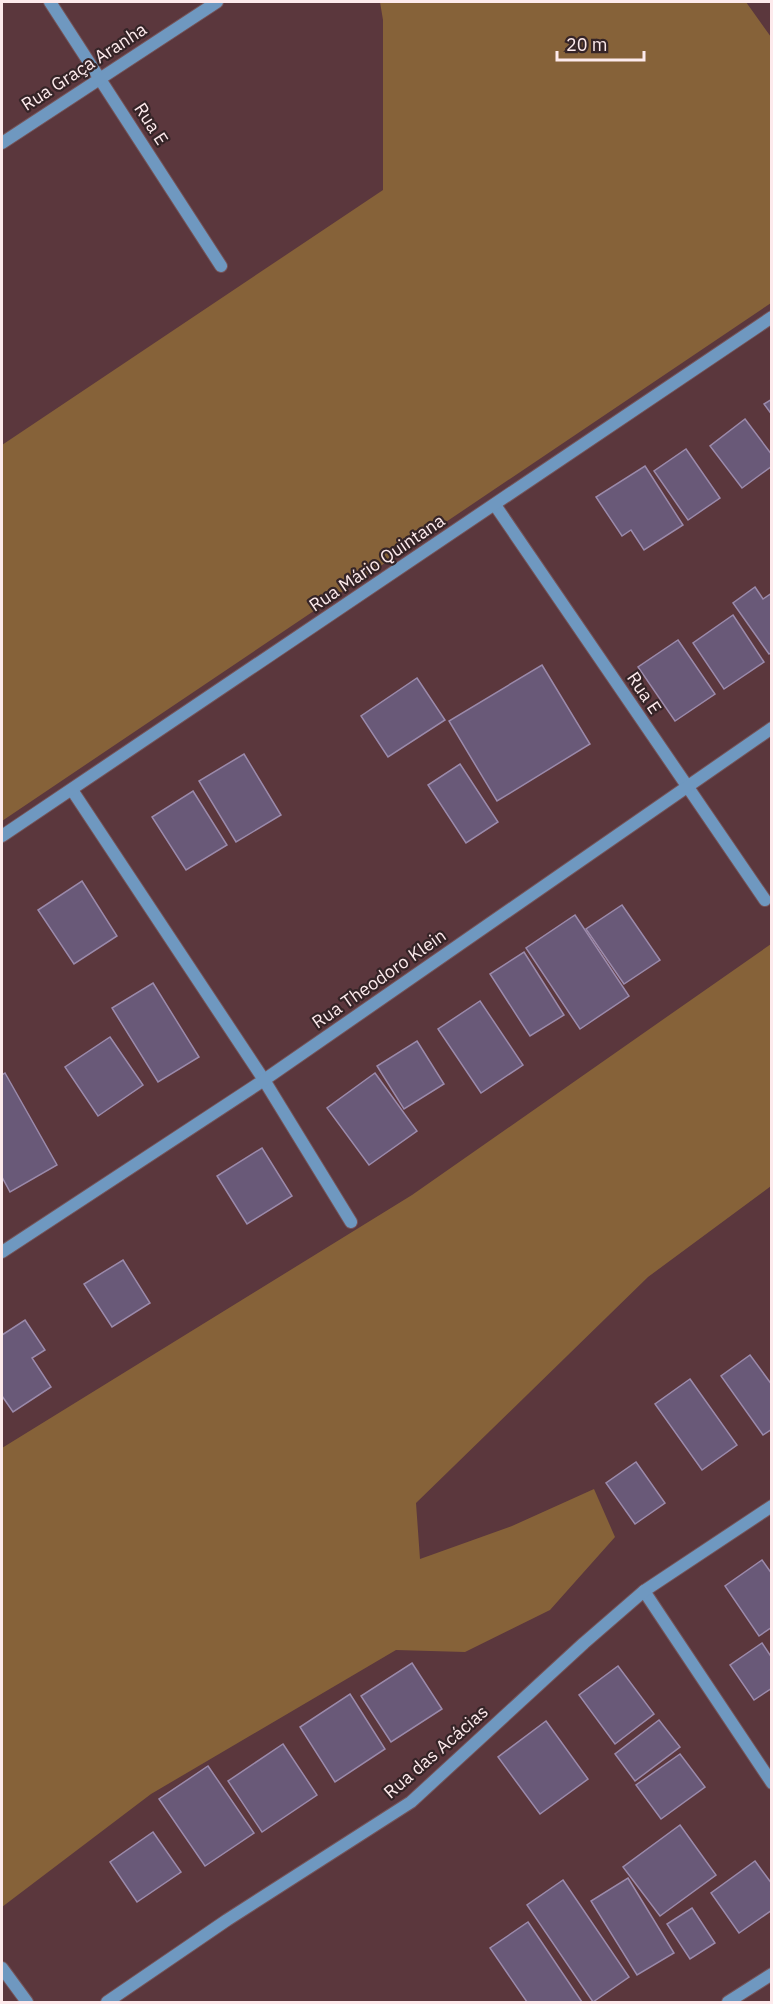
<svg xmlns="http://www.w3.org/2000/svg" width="773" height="2004" viewBox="0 0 773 2004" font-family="'IBM Plex Sans',sans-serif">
	<rect width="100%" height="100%" fill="#5b373d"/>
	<!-- green -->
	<g fill="#866239">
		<polygon points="380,2 746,2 771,37 771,303 2,821 2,445 383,190 383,20"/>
		<polygon points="771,944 771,1186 648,1277 416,1503 420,1559 512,1526 594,1489 615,1537 550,1610 465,1652 396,1650 151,1794 2,1907 2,1448 412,1195"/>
	</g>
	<!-- building -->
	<g fill="#695978" stroke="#9b8aab" stroke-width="1.5">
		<polygon points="772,399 772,415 764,404"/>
		<polygon points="745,419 772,455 772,466 742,488 710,446"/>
		<polygon points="686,449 720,498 688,520 654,471"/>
		<polygon points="645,466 683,525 644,550 631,530 622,536 596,497"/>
		<polygon points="755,587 763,599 772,593 772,652 769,654 733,603"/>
		<polygon points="733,615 764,662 724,689 693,643"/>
		<polygon points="678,640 715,694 675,721 638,667"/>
		<polygon points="542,665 590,744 497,801 449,721"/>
		<polygon points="417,678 445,720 388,757 361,716"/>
		<polygon points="244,754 281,815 236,842 199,781"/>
		<polygon points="460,764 498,822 466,843 428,785"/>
		<polygon points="193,791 227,845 186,870 152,817"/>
		<polygon points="82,881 117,936 74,964 38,910"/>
		<polygon points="622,905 660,960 624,984 586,929"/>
		<polygon points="575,915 629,996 580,1029 526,948"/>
		<polygon points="524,952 564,1015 530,1036 490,974"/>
		<polygon points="153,983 199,1057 158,1082 112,1008"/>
		<polygon points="480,1001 523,1065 481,1093 438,1029"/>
		<polygon points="110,1037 143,1085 98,1116 65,1067"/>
		<polygon points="417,1041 444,1084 404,1109 377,1066"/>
		<polygon points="5,1073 57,1165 10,1192 2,1177 2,1075"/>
		<polygon points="375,1073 417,1131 369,1165 327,1108"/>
		<polygon points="262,1148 292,1196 247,1224 217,1176"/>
		<polygon points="123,1260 150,1303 112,1327 84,1284"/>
		<polygon points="25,1320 45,1350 32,1358 51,1387 13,1412 2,1396 2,1335"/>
		<polygon points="750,1355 772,1385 772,1429 763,1435 721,1376"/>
		<polygon points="690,1379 737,1445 702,1470 655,1404"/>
		<polygon points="636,1462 665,1503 635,1524 606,1483"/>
		<polygon points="762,1560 772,1574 772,1627 759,1636 725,1586"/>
		<polygon points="762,1643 772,1658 772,1688 754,1700 730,1665"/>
		<polygon points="412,1663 442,1709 391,1742 361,1696"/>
		<polygon points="618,1666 654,1714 615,1744 579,1695"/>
		<polygon points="350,1694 385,1749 335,1782 300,1727"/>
		<polygon points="659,1720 680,1747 635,1781 615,1754"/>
		<polygon points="546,1721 588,1779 540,1814 498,1757"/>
		<polygon points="283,1744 317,1795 262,1832 228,1781"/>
		<polygon points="680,1754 705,1787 661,1819 636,1785"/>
		<polygon points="208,1766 254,1833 205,1866 159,1799"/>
		<polygon points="680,1825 716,1875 660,1916 623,1867"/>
		<polygon points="153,1832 181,1872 137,1902 110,1862"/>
		<polygon points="755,1861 772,1884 772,1910 739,1933 711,1893"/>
		<polygon points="628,1878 674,1953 637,1975 591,1901"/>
		<polygon points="563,1880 629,1977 593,2002 527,1905"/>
		<polygon points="692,1908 715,1943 690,1959 667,1924"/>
		<polygon points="528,1922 582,2002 527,2002 490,1948"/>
	</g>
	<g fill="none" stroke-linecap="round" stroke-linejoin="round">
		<!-- minor casing -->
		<g stroke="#755459" stroke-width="14">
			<g id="minor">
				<polyline points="50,2 221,266"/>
				<polyline points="2,143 217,2"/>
				<polyline points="495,505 765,900"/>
				<polyline points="72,790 264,1080 351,1222"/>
				<polyline points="2,836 772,317"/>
				<polyline points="2,1252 264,1080 772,728"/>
				<polyline points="644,1591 772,1783"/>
				<polyline points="2,1968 27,2002"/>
				<polyline points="107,2002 227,1920 411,1802 584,1643 644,1591 772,1506"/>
				<polyline points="728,2002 772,1974"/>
			</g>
		</g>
		<!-- minor -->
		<use href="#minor" stroke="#6f98c0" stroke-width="12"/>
	</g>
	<g text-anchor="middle" stroke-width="4.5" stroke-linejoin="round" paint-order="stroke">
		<!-- street labels -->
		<g font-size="18" fill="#fdeaec" stroke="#352427">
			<text transform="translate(84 67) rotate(-33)" y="6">Rua Graça Aranha</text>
			<text transform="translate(151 124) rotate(57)" y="6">Rua E</text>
			<text transform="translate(377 563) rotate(-34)" y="6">Rua Mário Quintana</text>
			<text transform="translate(644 693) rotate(56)" y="6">Rua E</text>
			<text transform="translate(379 979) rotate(-35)" y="6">Rua Theodoro Klein</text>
			<text transform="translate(436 1752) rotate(-41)" y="6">Rua das Acácias</text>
		</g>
	</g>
	<!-- border -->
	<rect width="773" height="2004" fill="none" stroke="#fdeaec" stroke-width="6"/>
	<!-- scale -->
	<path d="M557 51v9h87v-9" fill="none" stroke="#fdeaec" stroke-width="3"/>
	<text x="566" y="51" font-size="18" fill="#fdeaec" stroke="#352427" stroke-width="4.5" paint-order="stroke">20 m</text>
</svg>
